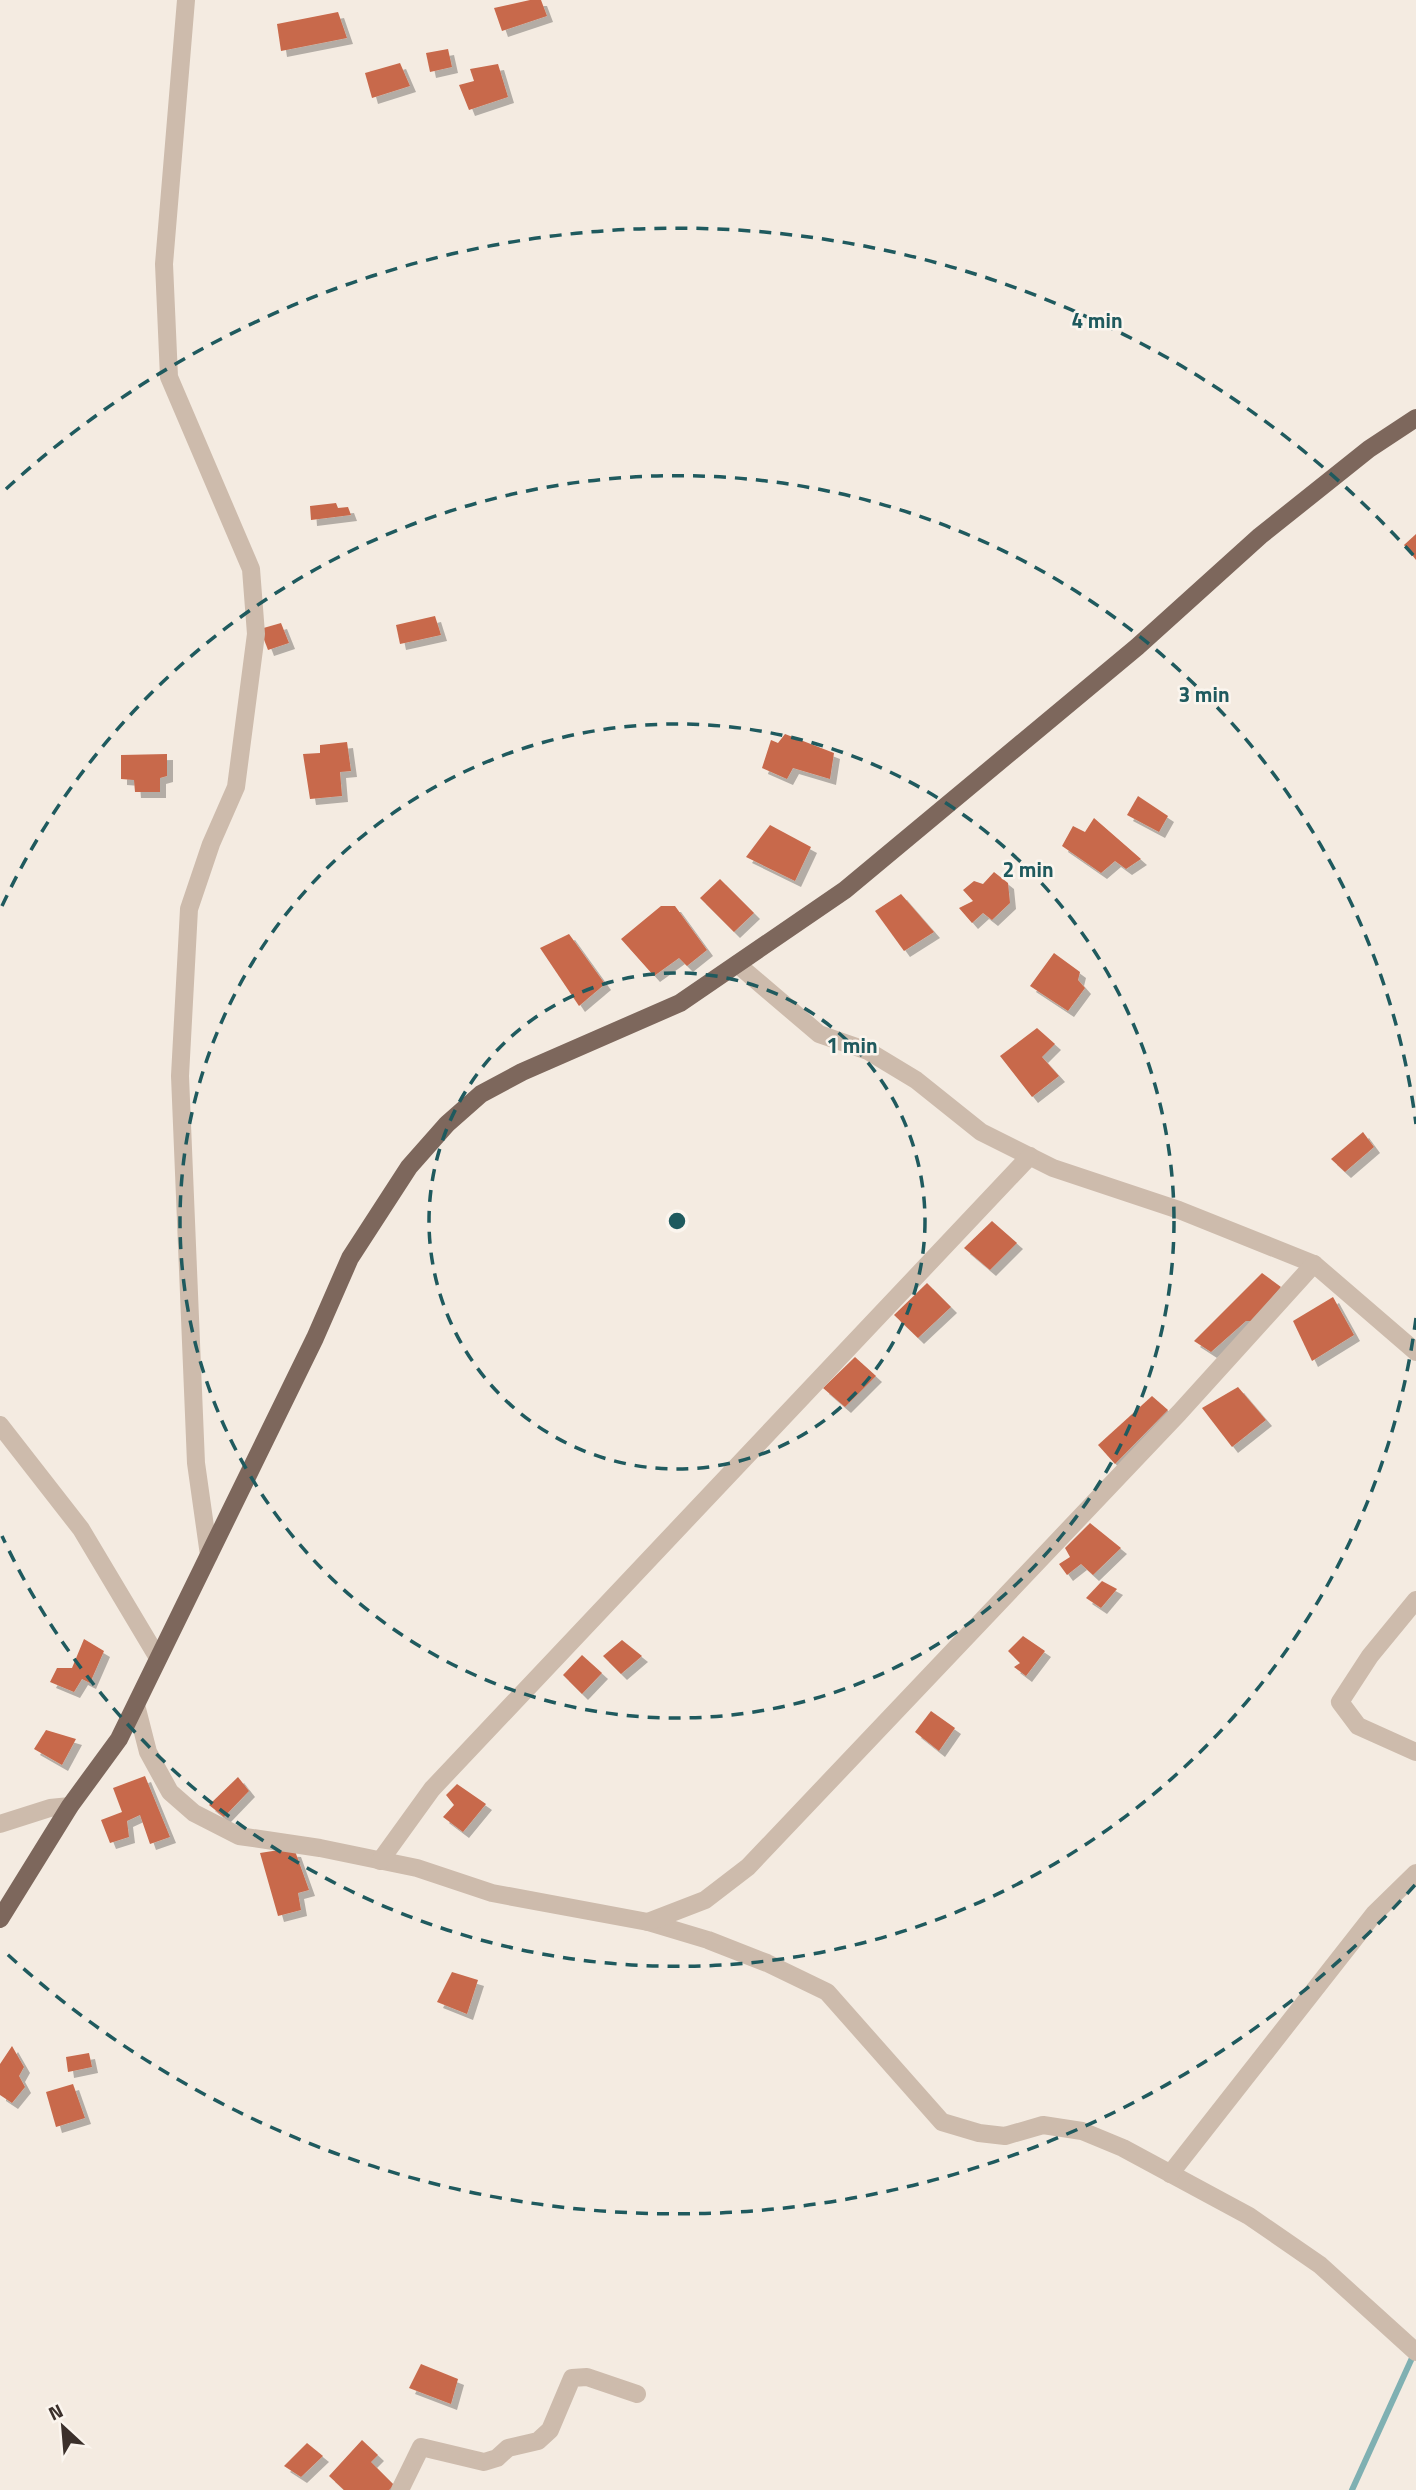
<svg xmlns="http://www.w3.org/2000/svg" width="1416" height="2490" viewBox="0 0 1416 2490" font-family="'Titillium Web',sans-serif">
	<defs>
		<filter id="shadow"><feDropShadow dx="6" dy="6" stdDeviation="0" flood-color="#0004"/></filter>
	</defs>
	<rect width="100%" height="100%" fill="#f4ebe1"/>
	<g fill="none" stroke-linecap="round" stroke-linejoin="round">
		<!-- stream -->
		<polyline stroke="#7fb0b2" stroke-width="6" points="1352,2490 1412,2358"/>
	</g>
	<!-- building -->
	<g fill="#c8694b" filter="url(#shadow)">
		<polygon points="530,0 541,0 547,16 502,31 494,8"/>
		<polygon points="338,12 347,38 281,51 277,24"/>
		<polygon points="448,49 452,67 430,72 426,53"/>
		<polygon points="400,63 410,86 372,98 365,73"/>
		<polygon points="498,64 508,97 469,110 459,85 474,81 470,69"/>
		<polygon points="336,503 338,508 348,507 351,515 311,520 310,506"/>
		<polygon points="1416,534 1416,560 1404,545"/>
		<polygon points="435,616 441,635 400,644 396,625"/>
		<polygon points="281,623 289,643 268,650 260,629"/>
		<polygon points="785,734 834,753 830,779 793,768 787,779 762,768 771,740 778,743"/>
		<polygon points="347,742 351,771 340,772 342,796 310,799 303,754 320,753 320,745"/>
		<polygon points="167,754 167,776 160,778 160,792 135,792 134,780 121,779 121,755"/>
		<polygon points="1138,796 1168,816 1159,832 1127,815"/>
		<polygon points="1094,818 1141,859 1126,869 1115,861 1101,873 1062,846 1073,826 1085,832"/>
		<polygon points="770,825 811,847 795,881 746,857"/>
		<polygon points="994,872 1008,883 1010,903 992,920 983,913 972,923 959,908 973,901 963,890 974,881 983,884"/>
		<polygon points="720,879 754,913 734,932 700,898"/>
		<polygon points="901,894 934,932 904,951 875,911"/>
		<polygon points="661,906 675,906 707,950 687,966 679,958 654,976 621,939"/>
		<polygon points="569,934 605,984 579,1006 540,948"/>
		<polygon points="1054,953 1080,972 1078,980 1085,988 1068,1011 1030,986"/>
		<polygon points="1037,1028 1055,1044 1042,1057 1059,1076 1032,1097 1000,1056"/>
		<polygon points="1363,1132 1374,1147 1345,1172 1331,1159"/>
		<polygon points="992,1221 1017,1243 990,1270 964,1248"/>
		<polygon points="1262,1273 1281,1287 1252,1321 1246,1321 1211,1352 1194,1341"/>
		<polygon points="927,1283 951,1307 918,1338 894,1315"/>
		<polygon points="1333,1297 1354,1335 1312,1361 1293,1321"/>
		<polygon points="855,1357 876,1376 845,1407 823,1388"/>
		<polygon points="1238,1387 1266,1420 1232,1447 1202,1408"/>
		<polygon points="1152,1396 1168,1410 1115,1464 1098,1445"/>
		<polygon points="1090,1523 1121,1548 1093,1575 1081,1564 1067,1575 1059,1564 1070,1557 1065,1548"/>
		<polygon points="1102,1581 1117,1589 1101,1608 1086,1598"/>
		<polygon points="1023,1636 1045,1651 1026,1676 1014,1667 1020,1663 1008,1651"/>
		<polygon points="84,1639 104,1651 90,1683 82,1679 74,1692 50,1682 57,1668 72,1668"/>
		<polygon points="622,1640 642,1656 621,1674 603,1656"/>
		<polygon points="582,1655 602,1673 582,1694 563,1675"/>
		<polygon points="931,1711 955,1728 939,1751 915,1732"/>
		<polygon points="46,1730 76,1739 62,1765 34,1749"/>
		<polygon points="145,1776 170,1837 150,1844 140,1815 127,1821 129,1837 110,1843 101,1820 122,1812 113,1788"/>
		<polygon points="238,1777 249,1791 224,1817 209,1805"/>
		<polygon points="457,1784 486,1804 463,1832 443,1817 454,1805 446,1795"/>
		<polygon points="279,1850 295,1851 309,1890 298,1893 301,1910 278,1916 260,1853"/>
		<polygon points="452,1972 478,1980 467,2014 437,2002"/>
		<polygon points="12,2046 24,2067 19,2076 25,2087 12,2103 0,2095 0,2064"/>
		<polygon points="89,2053 92,2067 68,2072 66,2057"/>
		<polygon points="73,2084 85,2118 56,2127 46,2092"/>
		<polygon points="421,2364 458,2379 451,2404 409,2388"/>
		<polygon points="362,2440 378,2455 371,2462 394,2485 389,2490 344,2490 329,2476"/>
		<polygon points="307,2443 323,2456 301,2477 284,2466"/>
	</g>
	<g fill="none" stroke-linecap="round" stroke-linejoin="round">
		<!-- minor -->
		<g stroke="#cdbbac" stroke-width="18">
			<polyline points="186,0 164,264 169,377 251,569 256,634 236,787 211,844 189,909 180,1076 196,1463 209,1555"/>
			<polyline points="737,964 819,1034 868,1051 916,1080 981,1132 1053,1168 1179,1210 1314,1264 1416,1352"/>
			<polyline points="0,1425 81,1529 158,1658"/>
			<polyline points="1416,1600 1370,1656 1340,1702 1358,1726 1416,1752"/>
			<polyline points="136,1705 148,1752 170,1792 194,1813 239,1836 320,1848 417,1868 492,1893 648,1922 708,1940 767,1963 827,1992 942,2122 979,2133 1005,2136 1043,2125 1082,2131 1123,2148 1249,2216 1320,2265 1416,2352"/>
			<polyline points="0,1824 50,1808 70,1806"/>
			<polyline points="380,1861 432,1789 1030,1156"/>
			<polyline points="648,1922 705,1900 748,1867 1179,1413 1314,1264"/>
			<polyline points="1170,2174 1374,1914 1416,1873"/>
			<polyline points="400,2490 421,2447 484,2462 497,2458 508,2448 538,2441 550,2430 572,2378 587,2377 637,2394"/>
		</g>
		<!-- major -->
		<polyline stroke="#7d675c" stroke-width="18" points="0,1919 70,1806 119,1739 315,1338 350,1258 409,1167 447,1124 481,1094 522,1072 680,1003 845,890 1137,647 1260,536 1369,449 1416,418"/>
	</g>
	<!-- distance rings -->
	<g fill="none" stroke="#1f5a5e" stroke-width="3.5" stroke-dasharray="12 9">
		<circle cx="677" cy="1221" r="248"/>
		<circle cx="677" cy="1221" r="497"/>
		<path d="M1416 1318A745 745 0 0 1 2 1536M2 906A745 745 0 0 1 1416 1124"/>
		<path d="M1415 1885A993 993 0 0 1 6 1953M6 489A993 993 0 0 1 1415 557"/>
	</g>
	<circle cx="677" cy="1221" r="10" fill="#1f5a5e" stroke="#fbf5ee" stroke-width="3.5"/>
	<g font-size="21" text-anchor="middle" font-weight="bold" fill="#1f5a5e" stroke="#fbf5ee" stroke-width="5" stroke-linejoin="round" paint-order="stroke">
		<text x="1097" y="328">4 min</text>
		<text x="1204" y="702">3 min</text>
		<text x="1028" y="877">2 min</text>
		<text x="852" y="1053">1 min</text>
	</g>
	<!-- north arrow -->
	<g transform="translate(63 2427) rotate(334)" stroke="#fbf5ee" stroke-width="5" paint-order="stroke">
	<path d="M0-5L12 26L0 18L-12 26Z" fill="#3b302b"/>
	<text y="-10" font-size="19" font-weight="bold" text-anchor="middle" fill="#3b302b">N</text>
	</g>
</svg>
